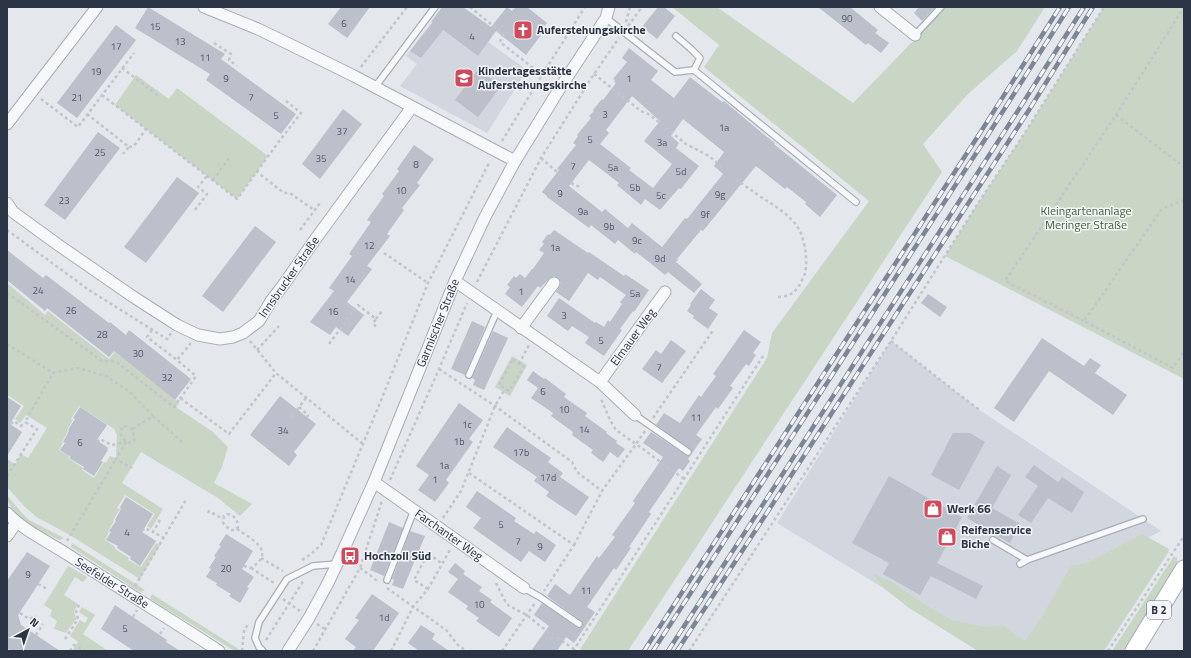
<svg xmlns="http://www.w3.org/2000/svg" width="1191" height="658" viewBox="0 0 1191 658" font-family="'Titillium Web',sans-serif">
	<rect width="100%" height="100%" fill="#e4e7ec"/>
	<!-- built -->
	<g fill="#d2d6de">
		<polygon points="432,22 478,56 488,42 527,70 487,133 400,86 417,64 406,56"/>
		<polygon points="891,341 961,396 981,411 1161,531 1071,577 1021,651 978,651 885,589 777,523"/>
	</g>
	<!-- green -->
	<g fill="#c9d6c5" fill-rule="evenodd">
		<polygon points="672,7 717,7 853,103 946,7 1045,7 1017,51 968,94 923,144 942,172 628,651 579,651 767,358 772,333 869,201 704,67 719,45"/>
		<polygon points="1104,7 1184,7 1184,379 945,256 975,208 1024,134"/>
		<polygon points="136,75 169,99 177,88 268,156 237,199 115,105"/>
		<path d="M7 283 45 315 48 311 109 359 115 352 179 403 176 407 213 432 228 447 222 467 214 483 252 504 240 516 218 498 141 452 122 483 163 509 151 529 147 526 155 514 125 495 117 508 120 509 113 520 114 521 108 531 109 532 105 540 115 547V549L129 558 128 560 141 567 156 543 160 545 140 579 70 535 38 518 25 507 7 487V459L15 464 21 454 28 458 47 428 26 415 20 423 15 419 24 406 7 395ZM79 406 114 429 117 435 116 458 110 456 106 463 104 462 94 478 82 470 83 468 68 458 69 456 59 450 63 443 62 442 68 431 67 430 73 420 71 419Z"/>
		<polygon points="512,356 527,365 510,396 495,387"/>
		<path d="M7 495 21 512 29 520 64 538 60 540C44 533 7 516 7 495Z"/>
		<polygon points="1142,534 1169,549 1168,553 1104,651 978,651 909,608 885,589 873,574 892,582 921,602 952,620 984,627 1004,626 1025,641 1044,613 1071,566 1087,563"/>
		<polygon points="72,543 145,590 140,592 71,547"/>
		<polygon points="1174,556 1177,558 1177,565 1124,651 1112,651"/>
		<polygon points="68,566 87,577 83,582 75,577 64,595 78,604 74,611 76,619 66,633 54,629 57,621 50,616 52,610 44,605"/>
		<polygon points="152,594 237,648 239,651 235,651 150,599"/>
		<polygon points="82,607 95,615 83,634 108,651 72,651 78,642 70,636 80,620 85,623 88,618 79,612"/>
	</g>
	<!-- building -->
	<g fill="#bbc0ca" fill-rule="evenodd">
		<polygon points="148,7 225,54 221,59 296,114 281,134 206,80 210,74 135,28"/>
		<polygon points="341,7 370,7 347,38 328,24"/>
		<polygon points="442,7 463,7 491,27 507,7 512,11 516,7 527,7 547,23 538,33 541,35 526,55 496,31 478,56 443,30 421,58 410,51 433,22 431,22"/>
		<polygon points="658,7 664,7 675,16 657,39 642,27"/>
		<polygon points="818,7 850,7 878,30 875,33 889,43 881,53 868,43 866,45"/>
		<polygon points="919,7 935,7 922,21 914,13"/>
		<polygon points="116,25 136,40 77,118 57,103"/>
		<path d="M629 48 658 71 651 80 674 98 690 77 722 102 724 101 762 133 775 143 774 144 837 195 820 217 805 204 806 202 787 187 785 189 756 166 703 231 701 230 677 259 678 260 676 262 702 284 694 293 668 272 665 275 649 262 636 252 635 254 618 240 615 244 591 225 589 228 547 197V196L542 192 559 170 557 169 576 145 573 143 578 136 577 135 591 118 589 116 594 111 593 110 602 99 603 100 616 83 614 82 615 80 613 79 627 62 622 58ZM632 96 660 121 644 141 672 164 653 188 629 170 631 168 600 144 609 133 606 130ZM683 119 724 152 714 166 723 174 687 219 685 218 662 247 632 223 628 228 605 209 602 212 569 186 589 160 619 183 617 185 641 205 645 199 660 210 679 188 681 189 699 166 676 148 679 143 671 136Z"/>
		<polygon points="478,69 501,86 478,117 455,100"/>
		<polygon points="343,109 362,124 320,179 302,164"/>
		<polygon points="98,132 120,148 65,220 44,205"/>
		<polygon points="414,145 434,159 417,183 420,185 402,208 404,210 387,234 390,236 367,266 372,269 347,302 364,315 348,336 336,327 330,335 310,322 334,291 329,288 352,256 349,254 371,222 367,220 384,196 382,194 399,171 397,169"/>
		<polygon points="177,177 199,193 146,263 124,247"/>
		<polygon points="255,226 276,242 223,312 202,296"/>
		<polygon points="554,230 588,253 589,252 624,276 625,274 649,290 634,312 633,311 620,329 622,330 604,356 585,343 589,337 572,326 568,331 547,316 559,298 595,323 596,322 604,327 608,320 610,322 622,304 620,302 626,295 600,277 598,280 588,273 569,301 556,292 561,283 558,278 554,276 549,279 540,288 538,286 522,307 505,294 510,287 507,285 514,276 516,278 520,274 525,278 532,269 533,269 544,253 539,250 544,244 542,242 548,234 550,235"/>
		<polygon points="7,250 43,278 46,275 109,323 110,322 126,335 129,330 191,379 175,400 114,351 109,357 47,308 45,311 7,280"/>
		<polygon points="701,289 715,300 709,308 718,314 708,329 693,318 694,316 687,311 691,305 690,304"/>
		<polygon points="928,294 947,307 940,317 921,303"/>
		<polygon points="472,321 485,327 465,375 451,369"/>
		<polygon points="744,330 761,342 753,353 756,355 749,366 746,364 730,386 733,388 718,409 716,407 696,435 702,439 688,459 690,461 683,471 679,468 649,512 651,514 629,547 631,548 616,570 614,568 587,607 595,612 574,643 566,637 557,651 531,651 549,626 534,615 542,603 577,627 580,628 583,626 583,623 581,621 547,596 555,584 570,595 597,556 599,558 615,537 612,535 635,503 633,501 663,457 643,443 651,432 686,455 688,456 691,455 692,452 690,449 656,425 664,413 680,423 699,395 701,397 716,376 713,374"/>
		<polygon points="493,331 508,338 484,390 473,385 475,380 472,378"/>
		<polygon points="1042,338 1084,366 1090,358 1101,365 1095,373 1127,395 1113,415 1049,371 1014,422 994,408"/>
		<polygon points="671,340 686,351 662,383 642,369 656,350 661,354"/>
		<polygon points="533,371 544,379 545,378 566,394 564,397 587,413 585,416 607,432 606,433 617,441 616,443 625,449 618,458 610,452 603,462 591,453 593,450 572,435 573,432 551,416 553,413 531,398 538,388 527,380"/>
		<polygon points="280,396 316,424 294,452 297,455 289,466 250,435"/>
		<polygon points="7,397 21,406 10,424 22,432 7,456"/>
		<polygon points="459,403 483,420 469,439 473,442 446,480 449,483 435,502 418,490 429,475 416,466"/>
		<polygon points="80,407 107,425 97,440 108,448 107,450 108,450 101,461 103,462 94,476 83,469 84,467 69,458 71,457 60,450 65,443 63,442 69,431 68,430 75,419 73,418"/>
		<polygon points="507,427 551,458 548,462 563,473 560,477 589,497 576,516 546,496 549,492 534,481 537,477 493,447"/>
		<polygon points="953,433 970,433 985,442 959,490 931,475"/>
		<polygon points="1034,465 1058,482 1062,477 1084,492 1072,513 1048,498 1031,523 1018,515 1038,486 1025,477"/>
		<polygon points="997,466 1011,475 992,508 1020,524 1010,543 967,518"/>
		<polygon points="889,476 962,517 937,563 983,586 976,599 931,576 920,595 883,574 889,563 852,543"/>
		<polygon points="477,491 516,518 514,521 534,534 536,531 556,545 545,562 529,551 521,562 473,528 481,518 466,507"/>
		<polygon points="126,497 153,514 142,532 156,541 140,566 130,559 131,557 117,548 118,546 106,540 111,532 109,531 116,521 115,520 121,509 120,507"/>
		<polygon points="389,522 403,528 384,576 370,570"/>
		<polygon points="410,531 425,536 403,589 392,585 394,580 392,579"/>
		<polygon points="226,534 253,551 242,569 254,577 247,587 249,588 240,603 229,596 231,594 216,585 217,583 206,577 211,569 209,568 216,557 214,556 221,546 219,545"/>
		<polygon points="27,552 50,566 18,615 21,625 60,651 11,651 7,648 7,581"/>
		<polygon points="455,563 465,571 463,574 482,587 479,591 492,600 490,602 512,618 499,637 476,621 479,618 466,609 468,606 448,592 458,579 448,572"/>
		<polygon points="372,594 399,613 373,651 353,651 356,647 345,639 359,620 355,618"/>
		<polygon points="115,605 167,640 166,642 180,651 134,651 101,629"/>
		<polygon points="421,625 435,634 432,639 449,651 419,651 408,643"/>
	</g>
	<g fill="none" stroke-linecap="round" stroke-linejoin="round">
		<!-- service casing -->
		<g stroke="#a9aeb7" stroke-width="8">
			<g id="service">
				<polyline points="606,18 675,72 694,70 856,202"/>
				<polyline points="915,35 941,7"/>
				<polyline points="676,36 690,48 700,58 694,70"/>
				<polyline points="375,87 435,7"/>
				<polyline points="469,375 497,311"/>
				<polyline points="635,415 688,452"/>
				<polyline points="993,540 1027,560 1143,519"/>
				<polyline points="1020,564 1027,560"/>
				<polyline points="387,580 414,510"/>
				<polyline points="524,588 540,597 579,624"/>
				<polyline points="263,651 259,647 255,638 259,622 287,579 313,566 337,564"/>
			</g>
		</g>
		<!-- minor casing -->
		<g stroke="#a9aeb7" stroke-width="13">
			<g id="minor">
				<polyline points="204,7 258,29 287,43 354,76 515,161"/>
				<polyline points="880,7 915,35"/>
				<polyline points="7,124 97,7"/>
				<polyline points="7,203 13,212 57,244 132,296 177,325 198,335 220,339 233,337 243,333 259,321 271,301 284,284 314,241 412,107"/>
				<polyline points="455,281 600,382 635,415"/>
				<polyline points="521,328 554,283"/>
				<polyline points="600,382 665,292"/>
				<polyline points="374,482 524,588"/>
				<path d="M7 513C24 531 49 542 70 556 119 588 170 619 219 651"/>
				<polyline points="7,536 16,523"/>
				<polyline points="288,651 309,618 328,583 337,564 374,482 455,281 485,217 515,161 560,88 606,18 609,7"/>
			</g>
		</g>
		<!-- primary casing -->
		<g stroke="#a3abb8" stroke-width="19">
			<polyline id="primary" points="1134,651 1184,569"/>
		</g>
		<!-- path -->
		<g stroke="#c2c5cb" stroke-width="2.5" stroke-dasharray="3 3" stroke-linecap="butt">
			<polyline points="470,7 503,34 500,42 542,75"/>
			<polyline points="626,22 630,7"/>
			<polyline points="628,26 642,7"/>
			<polyline points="214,43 231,54 229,60 237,66"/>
			<polyline points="361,67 407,7"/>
			<polyline points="122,68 160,97"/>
			<polyline points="594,74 641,111 650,115 686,144 709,156 722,167"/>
			<polyline points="102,95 237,199 277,144 301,113 286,101"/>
			<polyline points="41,99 78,127 134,53"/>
			<polyline points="87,114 129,147 123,154"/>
			<polyline points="1116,115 1184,167"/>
			<polyline points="502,141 542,75 585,7"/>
			<polyline points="129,147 134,146 146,129"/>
			<polyline points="541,158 564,178"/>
			<polyline points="256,171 284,193 290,193 314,210"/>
			<path d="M736 179C744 185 752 191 761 197 775 206 791 215 800 231 803 238 805 247 806 254 806 263 807 271 803 278 797 292 791 297 775 297"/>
			<polyline points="213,180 230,157"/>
			<polyline points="571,183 582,188"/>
			<polyline points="1184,200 1162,209 1084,321 1173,368 1184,351"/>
			<polyline points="195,210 207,194 198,187 207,176"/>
			<polyline points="7,230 89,290 167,339 171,333"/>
			<polyline points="300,230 320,203"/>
			<polyline points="384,253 428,283"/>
			<polyline points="477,282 541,158 594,74 619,38"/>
			<polyline points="7,293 102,361 115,361 174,407 180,398 229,434 276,373"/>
			<polyline points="376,319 382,311"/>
			<polyline points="1084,321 1005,281 1116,115 1184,7"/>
			<polyline points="152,330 147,337 177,360"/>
			<polyline points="250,341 276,373 363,444"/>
			<polyline points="891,341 961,396 981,411"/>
			<polyline points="7,344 53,373 78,368 106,376 130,392 153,416 132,429"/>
			<polyline points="329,344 358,305 376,319 373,323 376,327"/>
			<polyline points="257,350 279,326"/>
			<polygon points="513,359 524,367 509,391 499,385"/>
			<polyline points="519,364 529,345"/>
			<polyline points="439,369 495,406 572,462 577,472 602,491"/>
			<polyline points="180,399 196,376 177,360 191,343"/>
			<polyline points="299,407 308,415 307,417"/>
			<polyline points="297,410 306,398"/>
			<polyline points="153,416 182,442"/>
			<polyline points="291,417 295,413"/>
			<polyline points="653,418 714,329"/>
			<polyline points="11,424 14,421 21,426 25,422"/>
			<path d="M124 426C132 427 135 432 134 440L131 443C122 442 117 432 124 426Z"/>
			<polyline points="645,431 636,444 684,479"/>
			<polyline points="97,442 100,439 112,445 126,442"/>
			<polyline points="126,442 116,459 132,468"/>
			<polyline points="469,473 574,545 544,591"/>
			<polyline points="7,476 37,429 25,422 53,373"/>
			<polyline points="390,480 439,369 467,303"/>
			<polyline points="208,513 209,511 223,519"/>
			<path d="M227 514C234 515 238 520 238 527L235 530H230L224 524 223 522 224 516Z"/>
			<polyline points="443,518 461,491 495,406 505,389"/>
			<polyline points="160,520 153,532 164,538"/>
			<path d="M237 529C252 539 277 552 251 568L244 566 242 567"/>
			<polyline points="142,531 145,528 153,532"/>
			<polyline points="67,541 116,459"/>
			<polyline points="574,545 602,491 636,444 616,430 610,420 601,399"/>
			<polyline points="261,558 283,571"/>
			<polyline points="302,560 311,554 321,545 382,398 428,283 490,161"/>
			<polyline points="251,568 274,583"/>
			<polyline points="360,568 379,582"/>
			<polyline points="496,583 505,601 509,606 527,615 540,626 574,649"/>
			<polyline points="38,584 47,589"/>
			<polyline points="135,586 186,500"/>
			<polyline points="387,588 446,630 458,645 466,651"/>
			<polyline points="428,589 414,580 428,553 442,564"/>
			<polyline points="283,599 300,611"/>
			<polyline points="20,613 29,619 36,616"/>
			<polyline points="133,617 137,610"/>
			<polyline points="317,624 325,629"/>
			<polyline points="160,634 164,628"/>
			<polyline points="36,635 43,624"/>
			<polyline points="65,639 78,619 76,611 79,605"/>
			<polyline points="266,640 304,580"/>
			<polyline points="70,651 74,645 85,651"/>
			<polyline points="242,651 244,631 248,624"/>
			<polyline points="313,651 360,568 382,501"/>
			<polyline points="391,651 413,607 428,589 451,548"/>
			<polyline points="502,651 535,603"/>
			<polyline points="573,651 763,356"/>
			<polyline points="689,651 891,341 975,208 1024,134 1104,7"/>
			<polyline points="1108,651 1184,536"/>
		</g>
		<!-- service -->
		<use href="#service" stroke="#f7f8fa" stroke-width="5.5"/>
		<!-- minor -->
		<use href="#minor" stroke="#f7f8fa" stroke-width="11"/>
		<!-- primary -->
		<use href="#primary" stroke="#fff" stroke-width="17"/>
		<!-- rail casing -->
		<g stroke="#7d8696" stroke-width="4.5">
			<g id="rail">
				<polyline points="644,651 980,133 1060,7"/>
				<polyline points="653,651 986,138 1069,7"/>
				<polyline points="668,651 1021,106 1084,7"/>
				<polyline points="677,651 1029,110 1093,7"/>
			</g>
		</g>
		<!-- rail -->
		<use href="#rail" stroke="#f4f6f9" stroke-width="3" stroke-dasharray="9" stroke-linecap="butt"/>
	</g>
	<!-- icons -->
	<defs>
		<g id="church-square" transform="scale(1)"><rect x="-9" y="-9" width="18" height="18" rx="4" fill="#d1495b" stroke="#f4f6f9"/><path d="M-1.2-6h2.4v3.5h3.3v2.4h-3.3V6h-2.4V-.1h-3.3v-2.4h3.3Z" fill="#fff"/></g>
		<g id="school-square" transform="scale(1)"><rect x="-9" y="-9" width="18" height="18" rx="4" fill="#d1495b" stroke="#f4f6f9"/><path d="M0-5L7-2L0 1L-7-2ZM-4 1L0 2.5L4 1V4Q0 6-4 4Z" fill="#fff"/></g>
		<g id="shop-square" transform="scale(1)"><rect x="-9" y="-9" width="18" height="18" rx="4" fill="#d1495b" stroke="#f4f6f9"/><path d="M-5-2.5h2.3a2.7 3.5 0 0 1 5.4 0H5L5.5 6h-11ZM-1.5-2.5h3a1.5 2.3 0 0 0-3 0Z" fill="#fff"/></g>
		<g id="bus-square" transform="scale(1)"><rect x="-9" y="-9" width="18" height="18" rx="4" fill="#d1495b" stroke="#f4f6f9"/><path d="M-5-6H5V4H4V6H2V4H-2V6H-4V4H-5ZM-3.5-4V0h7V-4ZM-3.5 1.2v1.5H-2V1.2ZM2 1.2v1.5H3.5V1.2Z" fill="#fff"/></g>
	</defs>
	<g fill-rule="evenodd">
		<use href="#church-square" x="523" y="30"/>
		<use href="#school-square" x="464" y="78"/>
		<use href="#shop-square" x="933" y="509"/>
		<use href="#shop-square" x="947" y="537"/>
		<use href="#bus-square" x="350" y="556"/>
	</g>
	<g text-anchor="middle" stroke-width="3" stroke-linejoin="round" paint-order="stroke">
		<!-- number labels -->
		<g font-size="10" fill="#4f5766">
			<text x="847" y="22">90</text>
			<text x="344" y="27">6</text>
			<text x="155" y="30">15</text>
			<text x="472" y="40">4</text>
			<text x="180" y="45">13</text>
			<text x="116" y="50">17</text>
			<text x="205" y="61">11</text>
			<text x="96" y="75">19</text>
			<text x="226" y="82">9</text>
			<text x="629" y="82">1</text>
			<text x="77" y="101">21</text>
			<text x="251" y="101">7</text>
			<text x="605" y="118">3</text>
			<text x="276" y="119">5</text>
			<text x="724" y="131">1a</text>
			<text x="342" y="135">37</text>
			<text x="590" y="143">5</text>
			<text x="662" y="146">3a</text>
			<text x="100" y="156">25</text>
			<text x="321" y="162">35</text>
			<text x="416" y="168">8</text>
			<text x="573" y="170">7</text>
			<text x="613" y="171">5a</text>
			<text x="681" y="175">5d</text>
			<text x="635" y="191">5b</text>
			<text x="401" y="194">10</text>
			<text x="560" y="197">9</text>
			<text x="720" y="198">9g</text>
			<text x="661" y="199">5c</text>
			<text x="64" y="204">23</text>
			<text x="583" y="215">9a</text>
			<text x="705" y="218">9f</text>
			<text x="609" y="230">9b</text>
			<text x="637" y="244">9c</text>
			<text x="369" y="249">12</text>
			<text x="555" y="251">1a</text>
			<text x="660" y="262">9d</text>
			<text x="350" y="283">14</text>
			<text x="38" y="294">24</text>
			<text x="521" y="295">1</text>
			<text x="635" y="297">5a</text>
			<text x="71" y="314">26</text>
			<text x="333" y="315">16</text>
			<text x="564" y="319">3</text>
			<text x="102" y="338">28</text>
			<text x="601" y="344">5</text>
			<text x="138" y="357">30</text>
			<text x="659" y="371">7</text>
			<text x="167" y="381">32</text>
			<text x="543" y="395">6</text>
			<text x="564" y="413">10</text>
			<text x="696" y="421">11</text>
			<text x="467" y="428">1c</text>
			<text x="584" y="433">14</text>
			<text x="283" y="434">34</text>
			<text x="459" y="445">1b</text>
			<text x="80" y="446">6</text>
			<text x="521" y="456">17b</text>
			<text x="444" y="469">1a</text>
			<text x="548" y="481">17d</text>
			<text x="435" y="483">1</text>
			<text x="501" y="528">5</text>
			<text x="127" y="536">4</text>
			<text x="518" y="545">7</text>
			<text x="540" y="550">9</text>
			<text x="226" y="572">20</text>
			<text x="28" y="578">9</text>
			<text x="586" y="594">11</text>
			<text x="479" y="608">10</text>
			<text x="384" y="621">1d</text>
			<text x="125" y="632">5</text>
		</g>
		<!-- shield labels -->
		<rect fill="#f4f6f9" stroke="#676e7b" stroke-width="1" x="1147" y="601" width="24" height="18" rx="3"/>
		<g font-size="11" font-weight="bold" fill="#2b3445">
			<text x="1159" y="614">B 2</text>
		</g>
		<!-- poi labels -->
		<g font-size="12" font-weight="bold" fill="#2b3445" stroke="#f4f6f9" text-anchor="start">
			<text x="537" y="34">Auferstehungskirche</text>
			<text x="478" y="75">Kindertagesstätte<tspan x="478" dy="14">Auferstehungskirche</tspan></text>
			<text x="947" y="513">Werk 66</text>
			<text x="961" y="534">Reifenservice<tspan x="961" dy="14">Biche</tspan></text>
			<text x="364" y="560">Hochzoll Süd</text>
		</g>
		<!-- park labels -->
		<g font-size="12" fill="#3f6138" stroke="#f4f6f9">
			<text x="1086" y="215">Kleingartenanlage<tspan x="1086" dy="14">Meringer Straße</tspan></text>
		</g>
		<!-- street labels -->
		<g font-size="12" fill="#2b3445" stroke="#f4f6f9">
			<text transform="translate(289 277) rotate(-55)" y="4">Innsbrucker Straße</text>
			<text transform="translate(438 323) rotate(-68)" y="4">Garmischer Straße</text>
			<text transform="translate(633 337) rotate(-54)" y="4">Elmauer Weg</text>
			<text transform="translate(449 535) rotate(35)" y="4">Farchanter Weg</text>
			<text transform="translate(112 583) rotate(32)" y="4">Seefelder Straße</text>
		</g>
	</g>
	<!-- border -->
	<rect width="1191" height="658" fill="none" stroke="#2b3445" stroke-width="16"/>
	<!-- north arrow -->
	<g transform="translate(28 630) rotate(40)" stroke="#f4f6f9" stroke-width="3" paint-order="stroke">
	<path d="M0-3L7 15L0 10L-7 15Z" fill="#2b3445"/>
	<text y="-6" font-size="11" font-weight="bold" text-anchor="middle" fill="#2b3445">N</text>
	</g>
</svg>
